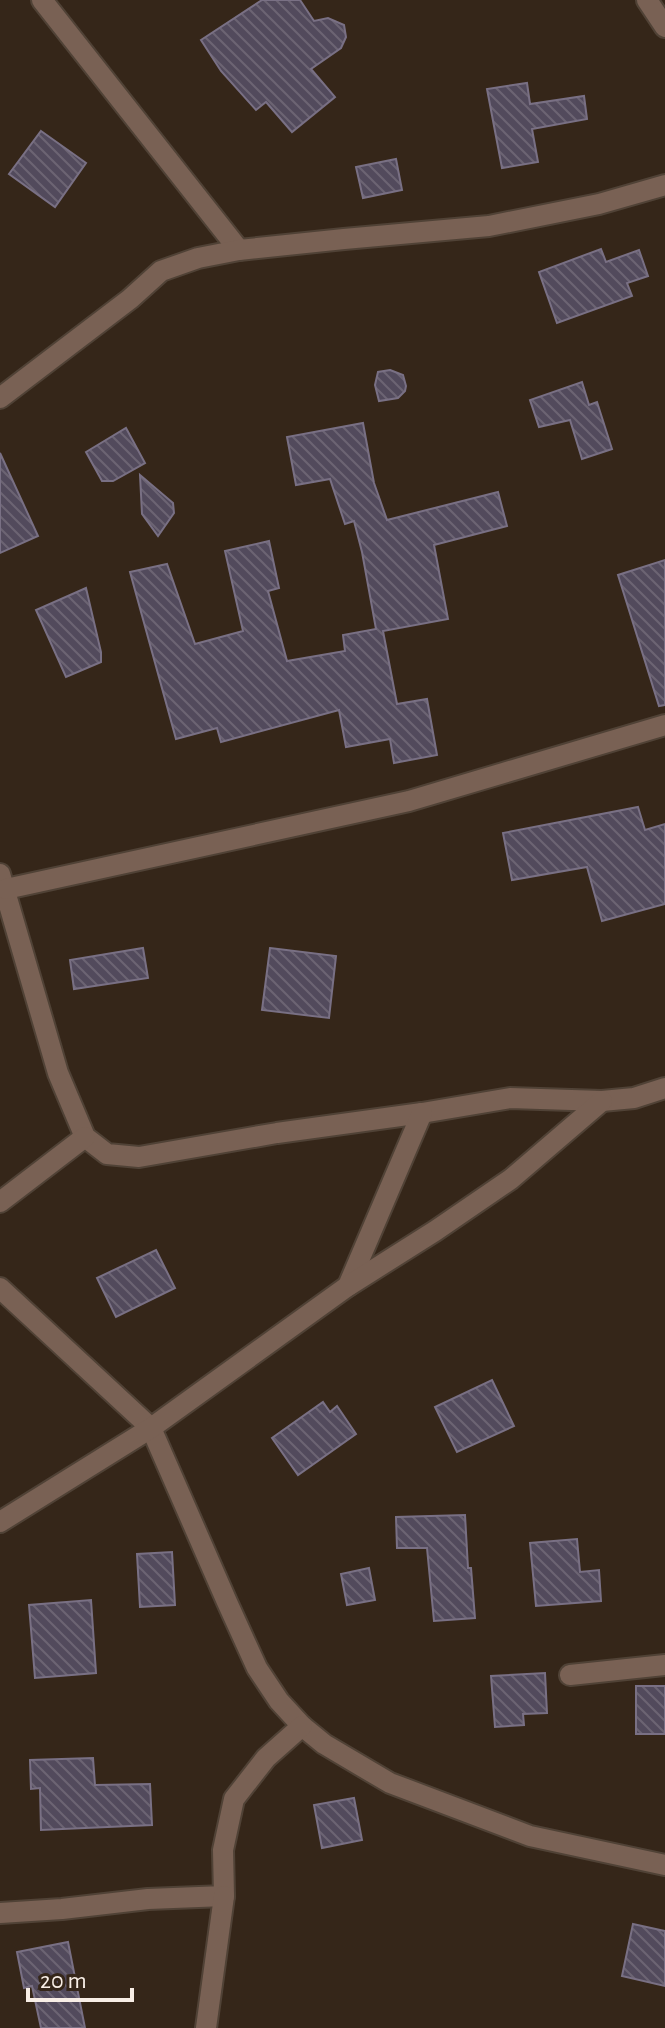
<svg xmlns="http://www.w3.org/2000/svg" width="665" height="2028" viewBox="0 0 665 2028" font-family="'Alegreya Sans',sans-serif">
	<defs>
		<pattern id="building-back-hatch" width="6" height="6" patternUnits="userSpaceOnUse" patternTransform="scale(2)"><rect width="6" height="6" fill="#524a5c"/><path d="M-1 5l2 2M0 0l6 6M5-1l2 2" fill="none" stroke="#6c6473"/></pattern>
	</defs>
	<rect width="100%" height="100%" fill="#352619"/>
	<!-- building -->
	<g fill="url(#building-back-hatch)" stroke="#797084" stroke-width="2">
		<polygon points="262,0 300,0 314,21 328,18 344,25 346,37 341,48 311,69 335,97 292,132 266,102 256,110 221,71 201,40"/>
		<polygon points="527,83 530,104 584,96 587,119 532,129 538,162 502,168 487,89"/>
		<polygon points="41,131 86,163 55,207 9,174"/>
		<polygon points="396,159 402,190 363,198 356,167"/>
		<polygon points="601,249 606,262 639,250 648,276 627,283 632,296 557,323 539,272"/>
		<polygon points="390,370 403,375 406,386 405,391 398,398 379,401 375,385 378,372"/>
		<polygon points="582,382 589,405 597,402 612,449 582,459 570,420 539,427 530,400"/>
		<polygon points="363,423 374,483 387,520 498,492 507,526 434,545 448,619 383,631 397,704 427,699 437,755 394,763 390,739 346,747 339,710 221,742 217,728 176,739 130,572 167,564 195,644 243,631 225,551 269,541 279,588 268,591 287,661 345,651 343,635 376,629 362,552 354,521 345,524 330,479 296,485 287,437"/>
		<polygon points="126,428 145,463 113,481 102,481 86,452"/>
		<polygon points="0,453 38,536 0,553"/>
		<polygon points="140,475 173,503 174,513 158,536 142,514"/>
		<polygon points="665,560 665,705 659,706 618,575"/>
		<polygon points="86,588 101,652 101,662 66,677 36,610"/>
		<polygon points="638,807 645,830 665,824 665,904 602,921 587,867 512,880 503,833"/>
		<polygon points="143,948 148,978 74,989 70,960"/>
		<polygon points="270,948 336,956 329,1018 262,1010"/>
		<polygon points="156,1250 175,1288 116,1317 97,1278"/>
		<polygon points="492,1380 514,1426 457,1452 435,1407"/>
		<polygon points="323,1402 330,1412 337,1406 356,1434 298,1475 272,1438"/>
		<polygon points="465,1515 468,1568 471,1568 475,1618 434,1621 427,1548 397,1548 396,1517"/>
		<polygon points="577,1539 580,1572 599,1570 601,1601 536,1606 530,1543"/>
		<polygon points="172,1552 175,1605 140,1607 137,1554"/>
		<polygon points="369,1568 375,1600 347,1605 341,1574"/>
		<polygon points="91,1600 96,1673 35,1678 29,1605"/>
		<polygon points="545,1673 547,1713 523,1714 524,1725 495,1727 491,1676"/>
		<rect x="636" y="1686" width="29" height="48"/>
		<polygon points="93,1758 95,1785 150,1784 152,1825 41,1830 40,1788 31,1789 30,1760"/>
		<polygon points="354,1798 362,1840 322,1848 314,1805"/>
		<polygon points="633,1924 665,1931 665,1986 622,1976"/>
		<polygon points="68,1942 85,2028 41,2028 32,1986 24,1988 17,1952"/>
	</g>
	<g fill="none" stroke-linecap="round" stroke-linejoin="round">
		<!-- minor casing -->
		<g stroke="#504236" stroke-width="24">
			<g id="minor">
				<polyline points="42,0 239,250"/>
				<polyline points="0,398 130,299 161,271 198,258 239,250 344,239 489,226 599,204 665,185"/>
				<polyline points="0,874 58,1073 85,1137 107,1154 139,1157 277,1133 422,1113 510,1098 602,1101 634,1098 665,1088"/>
				<polyline points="6,889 409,801 665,725"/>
				<polyline points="0,1202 85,1137"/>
				<polyline points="348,1286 422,1113"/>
				<polyline points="0,1288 151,1428 227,1602 257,1668 279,1701 302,1726 324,1744 390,1783 530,1836 665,1865"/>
				<polyline points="0,1522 151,1428 348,1286 435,1231 511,1179 602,1101"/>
				<polyline points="570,1675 665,1665"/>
				<polyline points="0,1913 62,1909 148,1899 224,1896 223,1850 234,1799 266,1758 302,1726"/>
				<polyline points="206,2028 224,1896"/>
			</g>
		</g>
		<!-- tertiary casing -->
		<g stroke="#504236" stroke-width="24">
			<polyline id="tertiary" points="647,0 665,27"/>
		</g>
		<!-- minor -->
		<use href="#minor" stroke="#796154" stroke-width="20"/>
		<!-- tertiary -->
		<use href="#tertiary" stroke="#796154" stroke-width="20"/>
	</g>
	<!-- scale -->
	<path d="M28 1988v12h104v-12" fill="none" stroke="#f8eee6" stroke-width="4"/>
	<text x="40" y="1988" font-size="24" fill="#f8eee6" stroke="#352619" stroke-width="6" paint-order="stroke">20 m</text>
</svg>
